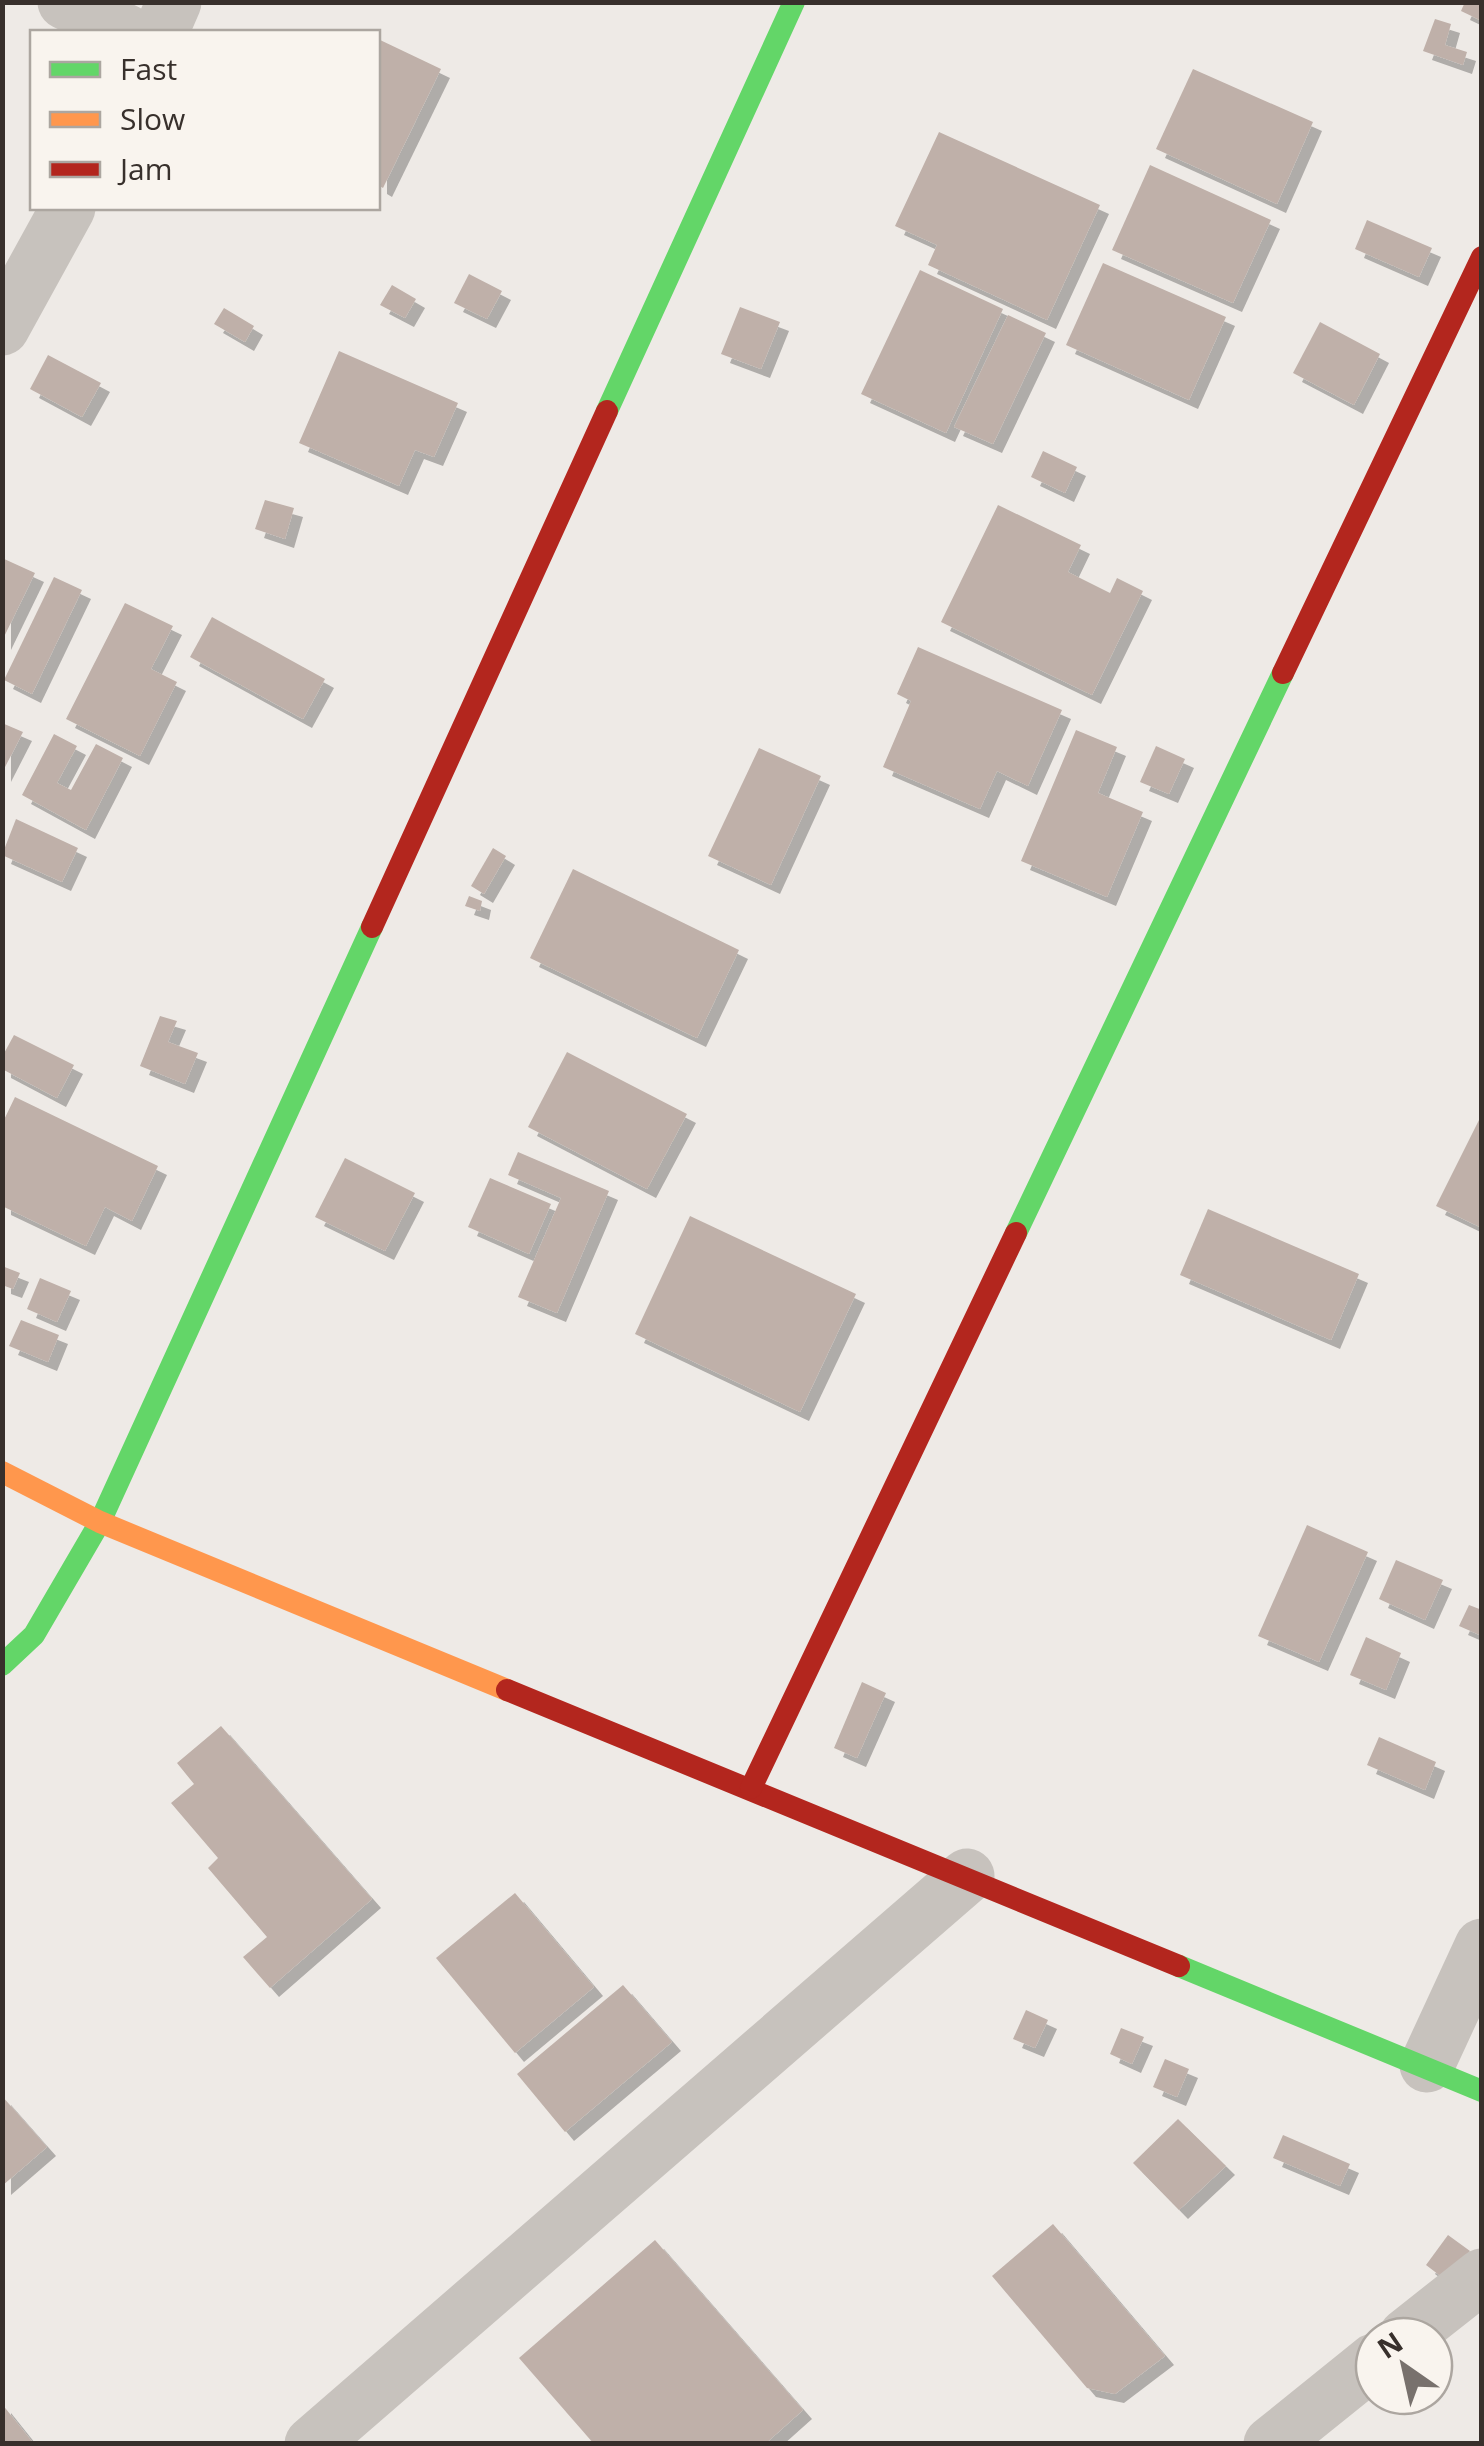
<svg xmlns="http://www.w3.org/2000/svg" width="1484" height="2446" viewBox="0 0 1484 2446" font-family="'Open Sans',sans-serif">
	<defs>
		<filter id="shadow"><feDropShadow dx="9" dy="9" stdDeviation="0" flood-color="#0004"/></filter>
	</defs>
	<rect width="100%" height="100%" fill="#eeeae6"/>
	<!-- building -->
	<g fill="#bfb0a9" filter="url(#shadow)">
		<polygon points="1465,2 1482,2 1482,21 1461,11"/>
		<polygon points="1435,19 1451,24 1445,45 1467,52 1463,65 1423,51"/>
		<polygon points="378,39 441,69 383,188 378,185"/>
		<polygon points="1193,69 1313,122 1277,204 1156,149"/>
		<polygon points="939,132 1100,205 1047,320 928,265 937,245 895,226"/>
		<polygon points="1150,165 1271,220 1233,303 1112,250"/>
		<polygon points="1367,220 1432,248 1419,277 1355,249"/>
		<polygon points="1103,263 1226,317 1189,400 1066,345"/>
		<polygon points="920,270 1003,309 946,433 861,394"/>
		<polygon points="469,274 502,291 487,319 454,303"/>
		<polygon points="392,285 416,299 405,318 380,305"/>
		<polygon points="740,307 780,322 761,369 721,354"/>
		<polygon points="224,308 254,326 245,342 214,324"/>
		<polygon points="1008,315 1046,333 993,444 954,427"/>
		<polygon points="1320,322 1380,354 1354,405 1293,373"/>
		<polygon points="339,351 458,403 434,457 415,450 399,486 299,443"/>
		<polygon points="48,355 101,383 82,417 30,389"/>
		<polygon points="1043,451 1077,467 1065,493 1031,477"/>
		<polygon points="265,500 294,508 285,539 255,529"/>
		<polygon points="998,505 1081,545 1068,572 1110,593 1117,578 1143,591 1092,695 941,622"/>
		<polygon points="2,558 35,573 2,641"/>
		<polygon points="54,577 82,590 32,694 4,680"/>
		<polygon points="125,603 173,626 151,669 177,682 140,756 66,719"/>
		<polygon points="212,617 325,679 303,719 190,657"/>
		<polygon points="918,647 1062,710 1028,786 997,771 980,809 883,767 911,701 897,694"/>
		<polygon points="2,723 23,732 2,773"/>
		<polygon points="1076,730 1117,747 1098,793 1143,812 1107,897 1021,861"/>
		<polygon points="54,734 77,746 57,783 71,790 96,744 123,758 86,830 22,795"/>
		<polygon points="1156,746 1185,759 1169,794 1140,782"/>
		<polygon points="759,748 821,776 771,885 708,856"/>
		<polygon points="16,819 78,848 62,882 2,855"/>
		<polygon points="493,848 506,856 484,894 471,886"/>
		<polygon points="573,869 739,950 697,1038 530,958"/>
		<polygon points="469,896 482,901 480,911 465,906"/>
		<polygon points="160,1016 177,1021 168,1042 198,1053 185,1084 140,1066"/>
		<polygon points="14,1035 74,1065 57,1098 2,1069 2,1057"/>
		<polygon points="567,1052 687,1114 647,1189 528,1127"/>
		<polygon points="15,1097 158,1166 132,1221 105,1207 86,1246 2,1206 2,1124"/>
		<polygon points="1482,1114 1482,1228 1436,1206"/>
		<polygon points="518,1152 609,1191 557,1313 518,1297 561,1198 508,1175"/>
		<polygon points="345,1158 415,1193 385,1251 315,1217"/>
		<polygon points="490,1178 551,1204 529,1254 468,1227"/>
		<polygon points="1208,1209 1359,1274 1331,1340 1180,1275"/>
		<polygon points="690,1216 856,1294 800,1412 635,1334"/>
		<polygon points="2,1266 20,1273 13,1289 2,1285"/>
		<polygon points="40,1278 71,1291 57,1322 27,1309"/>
		<polygon points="21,1320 59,1335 48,1362 9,1346"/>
		<polygon points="1307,1525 1368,1552 1319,1662 1258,1636"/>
		<polygon points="1396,1560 1443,1580 1425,1620 1379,1599"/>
		<polygon points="1469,1605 1482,1610 1482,1636 1459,1626"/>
		<polygon points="1366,1637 1401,1653 1386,1690 1350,1675"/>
		<polygon points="862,1682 886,1693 857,1758 834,1748"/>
		<polygon points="221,1726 372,1899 270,1988 243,1957 267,1937 208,1868 218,1858 171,1803 194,1784 177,1763"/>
		<polygon points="1379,1737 1436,1762 1425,1790 1367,1765"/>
		<polygon points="515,1893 594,1987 515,2053 436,1958"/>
		<polygon points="623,1985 672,2042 565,2132 517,2074"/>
		<polygon points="1026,2010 1048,2020 1035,2048 1013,2039"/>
		<polygon points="1121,2028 1144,2037 1132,2064 1110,2054"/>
		<polygon points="1165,2059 1189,2069 1177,2097 1153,2087"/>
		<polygon points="2,2096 47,2147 2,2186"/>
		<polygon points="1178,2119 1226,2166 1179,2210 1133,2163"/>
		<polygon points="1283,2135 1350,2164 1340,2186 1273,2158"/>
		<polygon points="1053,2224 1165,2356 1115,2394 1087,2388 992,2276"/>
		<polygon points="1448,2235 1470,2251 1447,2281 1426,2265"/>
		<polygon points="655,2240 803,2410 765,2444 594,2444 519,2358"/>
		<polygon points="2,2404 34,2444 2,2444"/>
	</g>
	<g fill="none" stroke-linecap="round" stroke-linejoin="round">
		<!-- street -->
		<g stroke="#c7c2bd" stroke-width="55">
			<polyline points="65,2 127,32"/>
			<polyline points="161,32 174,2"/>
			<polyline points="2,328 68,208"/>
			<polyline points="1427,2065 1482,1946"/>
			<polyline points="1406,2336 1482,2276"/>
			<polyline points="312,2444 967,1876"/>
			<polyline points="1271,2444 1374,2361"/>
		</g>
		<!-- fast -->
		<g stroke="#63d668" stroke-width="22">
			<polyline points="607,411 794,2"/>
			<polyline points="1016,1233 1283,673"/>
			<polyline points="2,1665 34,1635 100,1522 372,927"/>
			<polyline points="1179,1966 1482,2091"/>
		</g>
		<!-- slow -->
		<polyline stroke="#ff974d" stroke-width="22" points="2,1472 100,1522 507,1690"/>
		<!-- jam -->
		<g stroke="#b3261e" stroke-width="22">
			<polyline points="1283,673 1482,257"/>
			<polyline points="372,927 607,411"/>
			<polyline points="507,1690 1179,1966"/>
			<polyline points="751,1788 1016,1233"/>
		</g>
	</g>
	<!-- border -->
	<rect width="1484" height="2446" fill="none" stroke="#38302c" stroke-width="10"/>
	<!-- legend -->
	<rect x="30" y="30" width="350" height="180" fill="#f9f4ee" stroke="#aca6a0" stroke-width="2.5"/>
	<rect x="50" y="62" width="50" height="15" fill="#63d668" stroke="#aca6a0" stroke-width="2.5"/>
	<text x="120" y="80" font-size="30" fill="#38302c">Fast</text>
	<rect x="50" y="112" width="50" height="15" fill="#ff974d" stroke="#aca6a0" stroke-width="2.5"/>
	<text x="120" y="130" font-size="30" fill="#38302c">Slow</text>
	<rect x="50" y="162" width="50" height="15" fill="#b3261e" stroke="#aca6a0" stroke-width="2.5"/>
	<text x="120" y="180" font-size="30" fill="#38302c">Jam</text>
	<!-- north arrow -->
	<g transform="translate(1404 2366) rotate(326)"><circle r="48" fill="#f9f4ee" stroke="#aca6a0" stroke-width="2.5"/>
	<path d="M0-8L18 38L0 25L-18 38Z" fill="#78716d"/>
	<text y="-15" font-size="28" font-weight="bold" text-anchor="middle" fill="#38302c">N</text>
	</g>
</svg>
